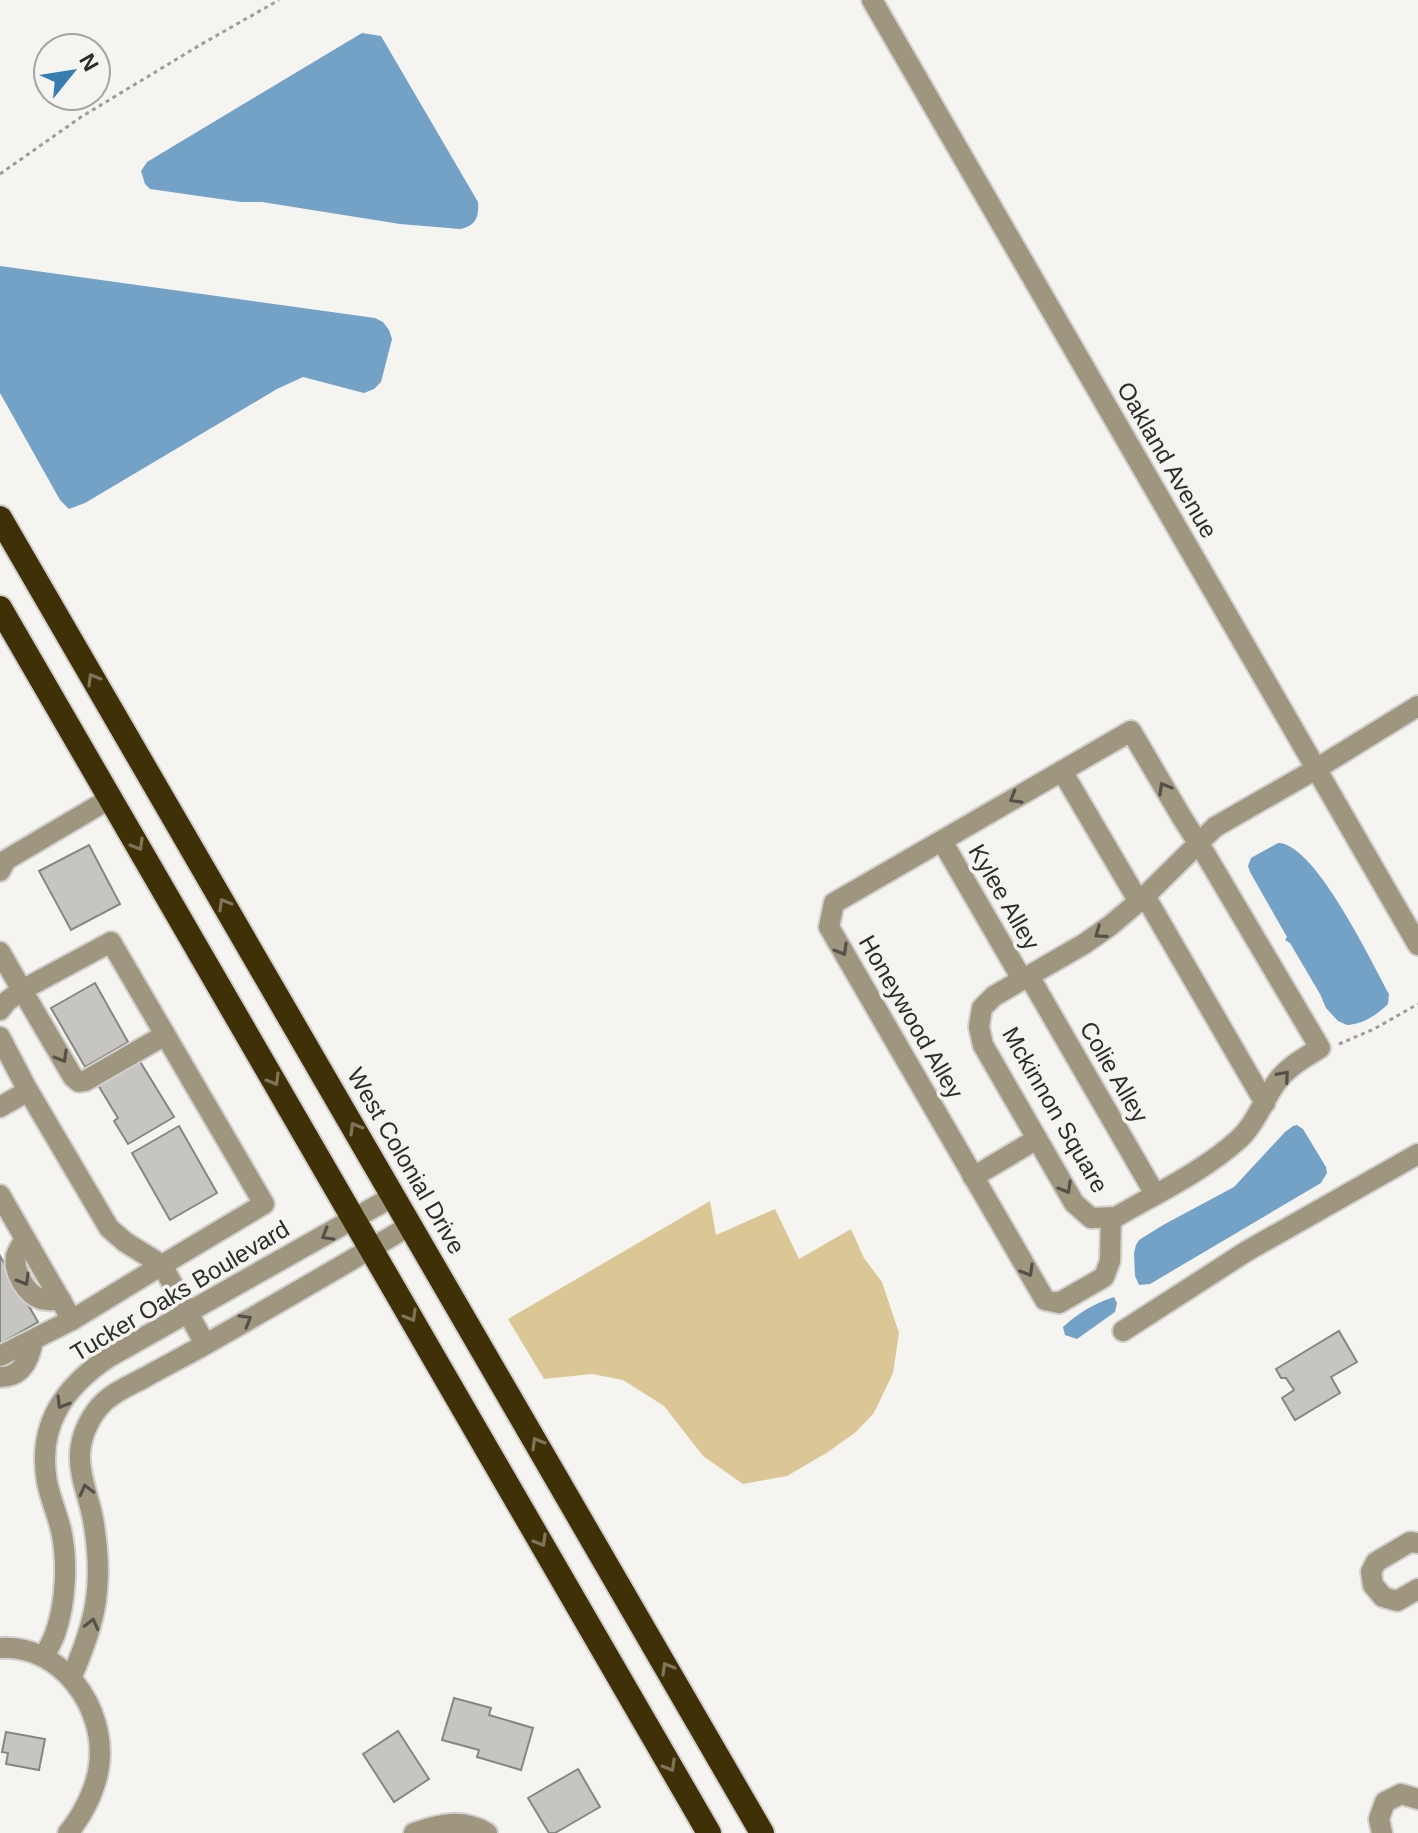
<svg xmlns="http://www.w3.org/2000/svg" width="1418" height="1833" viewBox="0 0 1418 1833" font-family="Helvetica,sans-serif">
	<rect width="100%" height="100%" fill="#f5f4f1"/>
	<!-- green -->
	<polygon fill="#dbc795" points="710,1201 716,1235 775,1209 799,1259 851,1229 864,1258 882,1282 899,1333 893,1373 874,1413 856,1432 828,1452 787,1476 743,1484 703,1456 664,1406 623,1380 592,1374 544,1379 508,1319"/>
	<!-- water -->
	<g fill="#74a1c6">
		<path d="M362 33 381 36 478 202C479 217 476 226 460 229L400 224 262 202H241L150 189 145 184 141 171 147 162Z"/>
		<polygon points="0,266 375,318 383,322 389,330 392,339 381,382 374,389 364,393 303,377 277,389 85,503 69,509 60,500 0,393"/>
		<path d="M1278 843C1315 843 1372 963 1389 994L1388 1004C1377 1015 1363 1024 1347 1025L1338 1021 1326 1008 1320 994 1290 943 1285 940 1287 937 1250 872 1248 866 1251 858Z"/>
		<polygon points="1297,1125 1303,1129 1326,1167 1327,1173 1321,1183 1150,1284 1139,1285 1135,1276 1134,1253 1136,1245 1139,1240 1163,1225 1234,1187 1285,1132 1293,1126"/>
		<path d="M1114 1297 1117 1303 1115 1312 1077 1339 1065 1335 1063 1327C1078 1313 1095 1303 1114 1297Z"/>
	</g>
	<!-- building -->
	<g fill="#c7c5c2" stroke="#888683" stroke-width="2">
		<polygon points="89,845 120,904 71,930 39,871"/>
		<polygon points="95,983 128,1042 85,1067 51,1008"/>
		<polygon points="136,1055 174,1117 128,1144 114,1121 118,1118 95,1080"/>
		<polygon points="179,1126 217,1193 170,1220 132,1153"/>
		<polygon points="0,1256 38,1322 0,1344"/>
		<polygon points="1339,1331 1357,1362 1331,1377 1340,1393 1295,1420 1282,1398 1294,1390 1286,1378 1281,1378 1276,1369"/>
		<polygon points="454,1698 491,1708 489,1715 533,1728 521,1770 477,1757 479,1750 442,1740"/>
		<polygon points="398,1731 429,1779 394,1802 363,1754"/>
		<polygon points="6,1732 45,1739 39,1770 6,1764 8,1753 2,1752"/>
		<polygon points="578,1769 600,1807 555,1833 549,1833 528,1798"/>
	</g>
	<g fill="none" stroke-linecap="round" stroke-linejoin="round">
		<!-- minor casing -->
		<g stroke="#d1d0cd" stroke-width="24">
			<g id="minor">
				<polyline points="872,0 1418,945"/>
				<polyline points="1062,771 1139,902"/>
				<polyline points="942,841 1022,979"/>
				<polyline points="0,871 6,860 111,798"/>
				<polyline points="1145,896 1265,1103"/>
				<polyline points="0,952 22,990 111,942 264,1204 162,1265 205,1344"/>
				<polyline points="1029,976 1155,1194"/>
				<polyline points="0,1010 6,1002 22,990 73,1077 79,1082 85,1081 165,1035"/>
				<polyline points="0,1037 26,1087 109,1228 125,1242 162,1265 72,1320 0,1356"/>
				<polyline points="0,1107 28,1091"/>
				<polyline points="973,1177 1037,1139"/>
				<polyline points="0,1195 72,1320"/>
				<path d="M1111 1217 1110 1261 1104 1277 1059 1303 1045 1300 829 927 834 903 1131 731 1181 816 1207 857 1320 1048C1304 1058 1287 1067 1276 1083 1263 1101 1255 1125 1238 1140 1202 1172 1157 1193 1116 1217L1091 1218 1074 1203 983 1045 979 1027 982 1008 994 996 1084 944 1111 925 1145 896 1215 827 1316 769 1418 706"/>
				<path d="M25 1239C22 1244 18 1250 16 1256 13 1272 26 1294 41 1299 47 1301 54 1300 61 1300"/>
				<polyline points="1123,1331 1247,1251 1418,1154"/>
				<path d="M0 1377C22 1377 30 1359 33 1340"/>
				<polyline points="1418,1543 1410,1542 1376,1562 1371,1572 1373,1585 1383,1597 1397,1601 1418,1589"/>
				<path d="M0 1648C61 1644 107 1708 99 1766 96 1789 83 1815 68 1833"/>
				<path d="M44 1656C48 1649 52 1642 55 1634 66 1603 68 1561 61 1530 57 1513 50 1498 47 1482 37 1425 64 1387 109 1357L394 1196"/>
				<path d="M71 1678C97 1620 104 1583 93 1519 89 1498 79 1476 80 1454 81 1434 91 1414 105 1401 116 1391 130 1385 142 1379 163 1367 185 1356 206 1344 275 1305 343 1265 411 1225"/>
				<path d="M414 1833C440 1824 462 1818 487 1833"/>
				<polyline points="1382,1833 1379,1819 1385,1802 1401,1794 1418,1799"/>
			</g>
		</g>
		<!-- highway casing -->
		<g stroke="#d1d0cd" stroke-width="28">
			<g id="highway">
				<polyline points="0,518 762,1833"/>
				<polyline points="0,608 709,1833"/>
			</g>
		</g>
		<!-- path -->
		<g stroke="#9d9c9a" stroke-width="3" stroke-dasharray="4 4" stroke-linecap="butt">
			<polyline points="0,174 81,117 200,45 279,0"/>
			<polyline points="1339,1044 1374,1029 1418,1004"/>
		</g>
		<!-- minor -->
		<use href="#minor" stroke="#9f9680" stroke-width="20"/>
		<!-- highway -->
		<use href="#highway" stroke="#3f3007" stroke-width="24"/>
	</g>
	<!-- one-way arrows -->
	<defs><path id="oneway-chevron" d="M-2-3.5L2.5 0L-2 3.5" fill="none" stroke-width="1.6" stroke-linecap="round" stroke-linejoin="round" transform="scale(2)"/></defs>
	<g stroke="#7f7559">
		<use href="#oneway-chevron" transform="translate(93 679) rotate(-120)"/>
		<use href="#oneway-chevron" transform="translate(138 845) rotate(60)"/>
		<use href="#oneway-chevron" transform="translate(224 904) rotate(-120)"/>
		<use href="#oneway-chevron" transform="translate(274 1080) rotate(60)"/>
		<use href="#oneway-chevron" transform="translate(355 1128) rotate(-120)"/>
		<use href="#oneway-chevron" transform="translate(411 1316) rotate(60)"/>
		<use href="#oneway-chevron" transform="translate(537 1443) rotate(-120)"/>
		<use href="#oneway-chevron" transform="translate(541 1541) rotate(60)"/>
		<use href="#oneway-chevron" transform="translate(667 1668) rotate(-120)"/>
		<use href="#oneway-chevron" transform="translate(670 1766) rotate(60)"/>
	</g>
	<g stroke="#545148">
		<use href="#oneway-chevron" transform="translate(1164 788) rotate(-120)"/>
		<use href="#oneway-chevron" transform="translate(1015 798) rotate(150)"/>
		<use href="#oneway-chevron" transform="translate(1100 933) rotate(145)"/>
		<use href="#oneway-chevron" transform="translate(842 950) rotate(60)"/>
		<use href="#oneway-chevron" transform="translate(62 1057) rotate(60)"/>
		<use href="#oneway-chevron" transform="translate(1284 1076) rotate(-49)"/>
		<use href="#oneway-chevron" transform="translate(1066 1188) rotate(60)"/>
		<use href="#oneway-chevron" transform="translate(327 1235) rotate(150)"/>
		<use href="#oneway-chevron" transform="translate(1028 1271) rotate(60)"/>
		<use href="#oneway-chevron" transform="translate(24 1280) rotate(60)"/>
		<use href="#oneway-chevron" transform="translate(246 1320) rotate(-30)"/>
		<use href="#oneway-chevron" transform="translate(62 1403) rotate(121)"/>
		<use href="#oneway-chevron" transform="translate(86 1490) rotate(-104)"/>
		<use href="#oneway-chevron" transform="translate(92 1624) rotate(-76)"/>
	</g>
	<g text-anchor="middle" stroke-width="7" stroke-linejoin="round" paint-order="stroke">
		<!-- street labels -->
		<g font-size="24" fill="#2c2c2a" stroke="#f5f4f1">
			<text transform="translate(1167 460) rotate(60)" y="8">Oakland Avenue</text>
			<text transform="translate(1004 897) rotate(60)" y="8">Kylee Alley</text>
			<text transform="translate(911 1017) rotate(60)" y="8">Honeywood Alley</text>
			<text transform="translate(1114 1072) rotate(60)" y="8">Colie Alley</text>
			<text transform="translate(1055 1110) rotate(60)" y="8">Mckinnon Square</text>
			<text transform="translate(406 1161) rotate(60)" y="8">West Colonial Drive</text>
			<text transform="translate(180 1291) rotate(-31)" y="8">Tucker Oaks Boulevard</text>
		</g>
	</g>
	<!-- north arrow -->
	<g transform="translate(72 72) rotate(60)"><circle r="38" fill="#f5f4f1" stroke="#a5a4a1" stroke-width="2"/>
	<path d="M0-6L14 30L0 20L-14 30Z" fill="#377db2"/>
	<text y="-12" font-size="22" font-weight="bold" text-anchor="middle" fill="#2c2c2a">N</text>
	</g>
</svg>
